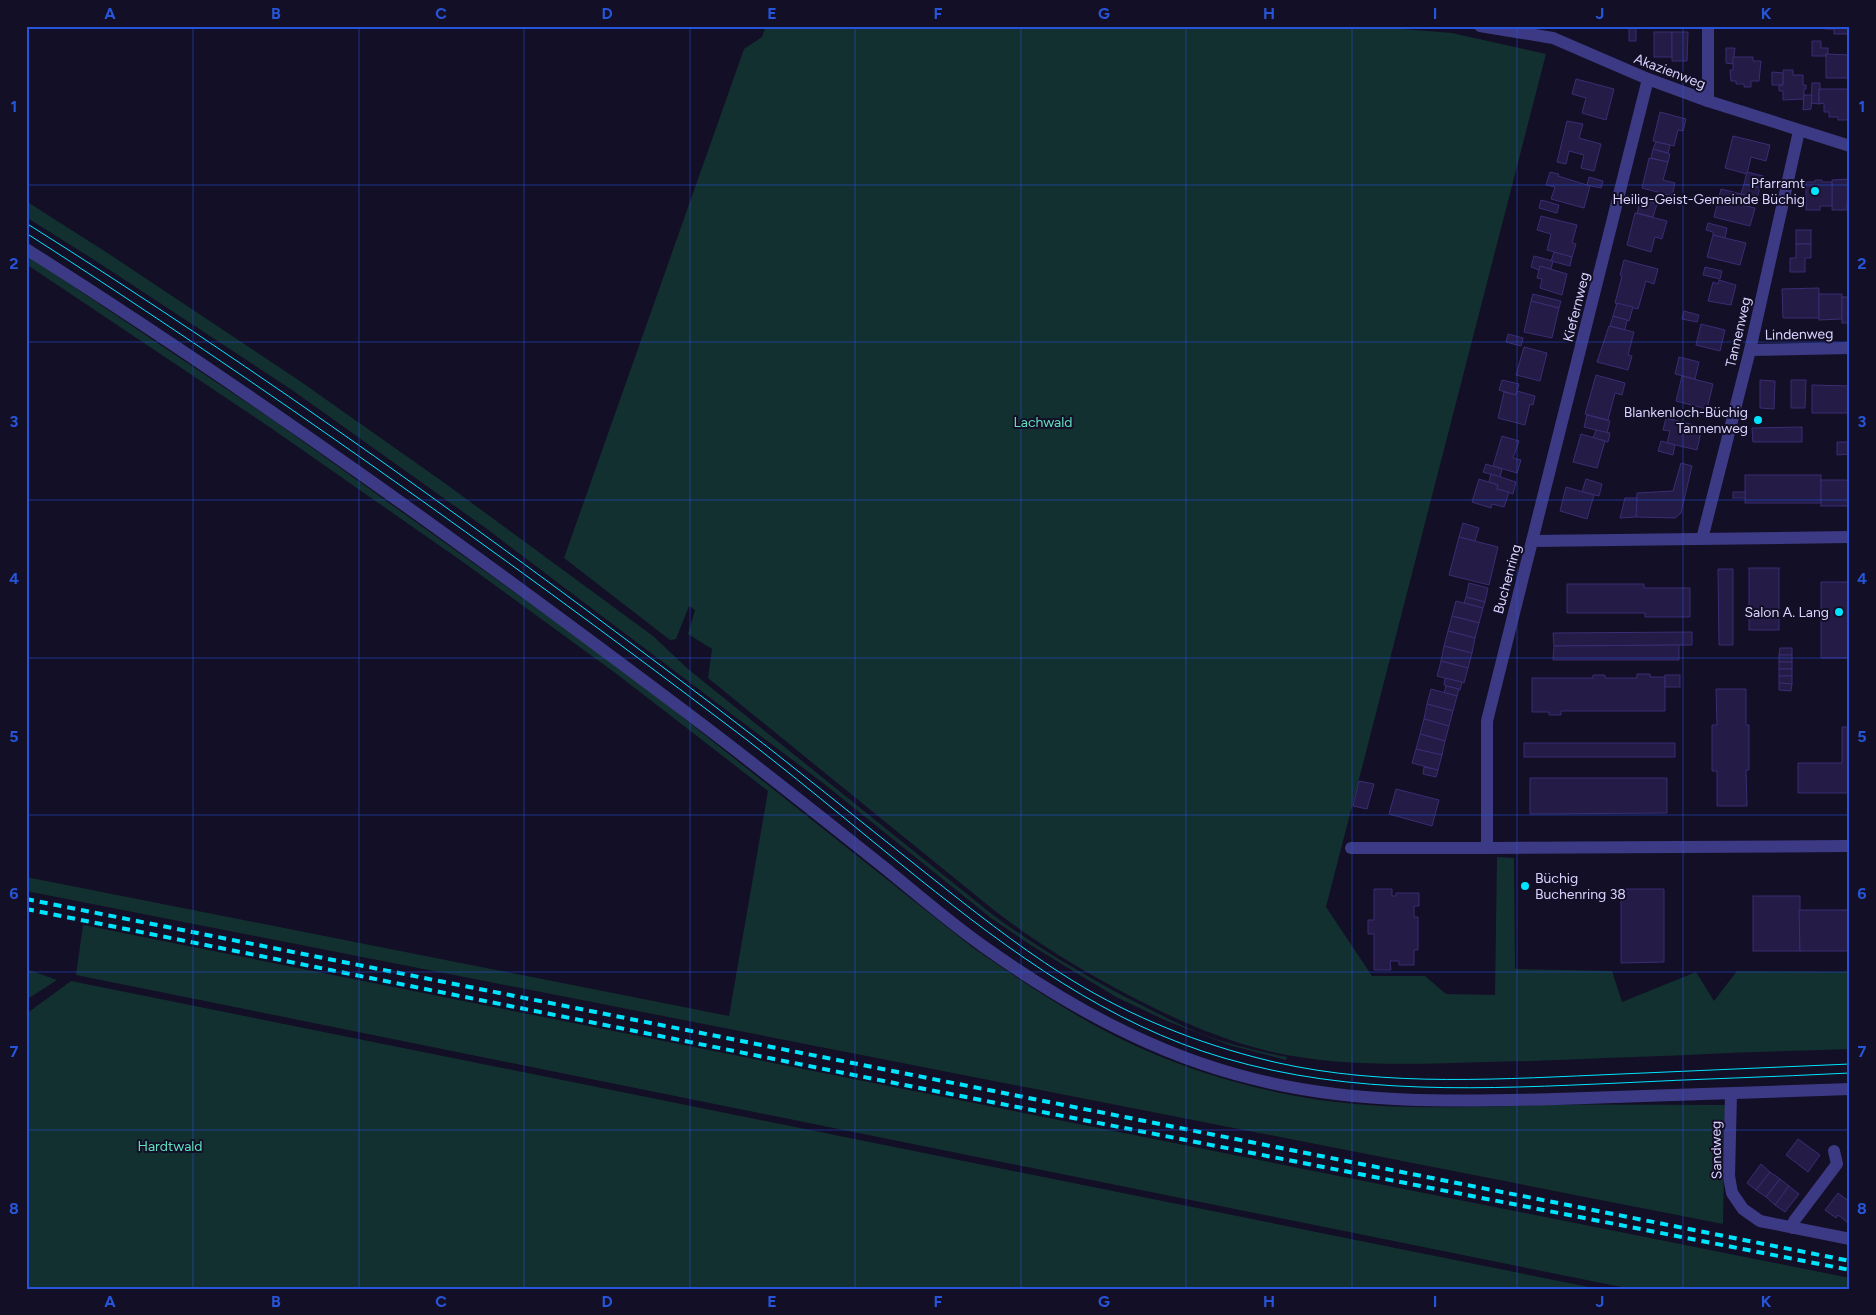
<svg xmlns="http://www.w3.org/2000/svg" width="1876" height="1315" viewBox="0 0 1876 1315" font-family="Figtree,sans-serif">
	<rect width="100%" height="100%" fill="#130f26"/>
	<!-- green -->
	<g fill="#12302f">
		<path d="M766 26H1367L1452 33 1546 54 1326 907 1372 976H1425L1446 994 1495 995 1497 857 1514 858 1515 969 1612 971 1622 1002 1696 972 1714 1001 1737 971 1850 972V1049C1796 1051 1742 1052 1689 1055 1621 1057 1554 1061 1487 1062 1414 1064 1337 1068 1264 1050 1220 1039 1180 1021 1140 1001 1089 975 1041 946 995 911L708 678 712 649 688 634 695 610 689 606 676 639 670 640 564 558 744 49 762 37Z"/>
		<path d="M26 201 109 254 297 379 446 484 653 636 688 669 993 915C1041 950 1090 979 1143 1006 1161 1015 1180 1025 1199 1033 1227 1044 1257 1051 1287 1057L1286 1060 1229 1045 1167 1021 1116 997 1029 944 991 918 823 783 487 529 292 390 99 263 26 217Z"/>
		<path d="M26 255 273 420 623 670 972 947C1033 989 1095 1031 1164 1058 1219 1080 1278 1095 1336 1102 1403 1110 1471 1107 1539 1105 1601 1104 1663 1105 1725 1105L1723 1224 26 891V877L729 1016 768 791 618 675 463 562 268 426 26 264Z"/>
		<polygon points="83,925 1850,1278 1850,1289 1631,1289 76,975"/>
		<polygon points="26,969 57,980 26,1000"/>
		<polygon points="71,981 1599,1289 26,1289 26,1014"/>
	</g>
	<!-- building -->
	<g fill="#241b47" stroke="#3b2d73">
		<polygon points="1825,26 1850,26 1850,34 1834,34 1834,29 1825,29"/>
		<rect x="1629" y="27" width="7" height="14"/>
		<rect x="1654" y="32" width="18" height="25"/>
		<polygon points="1672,32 1688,32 1687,61 1672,61"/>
		<polygon points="1812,41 1821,41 1821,48 1828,48 1828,54 1826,54 1826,56 1812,56"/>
		<polygon points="1726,48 1735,48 1733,64 1726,63"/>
		<polygon points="1826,54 1850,55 1850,78 1826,78"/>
		<polygon points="1733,57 1753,57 1753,61 1761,61 1759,81 1751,81 1751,87 1744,87 1744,84 1736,84 1736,81 1731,81 1730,70 1733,70"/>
		<polygon points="1783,70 1793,70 1793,75 1803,75 1803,85 1806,85 1806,89 1804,89 1804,99 1783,100 1783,91 1779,91 1779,85 1783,85"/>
		<polygon points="1772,72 1783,73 1783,85 1772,85"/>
		<polygon points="1576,79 1614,89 1606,120 1582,113 1586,98 1572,94"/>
		<polygon points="1812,83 1820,83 1820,89 1819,89 1819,104 1811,103"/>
		<polygon points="1819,89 1850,89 1850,120 1838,120 1838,117 1829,117 1829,112 1824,112 1824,103 1819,104"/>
		<polygon points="1804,95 1812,95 1811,109 1803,110"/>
		<polygon points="1660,112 1686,119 1683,131 1678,130 1674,146 1653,141"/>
		<polygon points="1567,121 1583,124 1579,138 1601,144 1594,171 1581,168 1584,155 1569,151 1566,164 1557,162"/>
		<polygon points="1733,136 1770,145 1766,161 1751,157 1747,174 1725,168"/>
		<polygon points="1656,142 1670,145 1668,153 1653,149"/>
		<polygon points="1653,149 1670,154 1668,162 1651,158"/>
		<polygon points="1649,158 1668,162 1663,180 1675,183 1672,196 1642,188"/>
		<polygon points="1550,172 1559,174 1558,176 1590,186 1584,208 1551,199 1555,187 1546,185"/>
		<polygon points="1747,172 1763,176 1760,188 1744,184"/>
		<polygon points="1589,177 1603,181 1601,188 1587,185"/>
		<polygon points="1850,179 1850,203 1847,203 1847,210 1832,210 1832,180"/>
		<polygon points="1815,180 1822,180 1822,182 1832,182 1832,206 1820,206 1820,210 1806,210 1806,182 1815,182"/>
		<polygon points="1744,184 1760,188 1757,198 1741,194"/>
		<polygon points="1721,189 1745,195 1743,205 1755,208 1750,226 1714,217"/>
		<polygon points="1641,199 1657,204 1653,217 1637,213"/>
		<polygon points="1541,200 1559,205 1557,213 1539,208"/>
		<polygon points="1635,213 1667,221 1662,239 1655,237 1651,252 1627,245"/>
		<polygon points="1541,216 1577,225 1572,243 1576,244 1572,257 1547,250 1551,234 1537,230"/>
		<polygon points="1708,223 1727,228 1725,238 1713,235 1713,232 1706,230"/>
		<rect x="1796" y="230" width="15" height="14"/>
		<polygon points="1713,235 1746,243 1740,265 1707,257"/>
		<polygon points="1796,244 1811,244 1811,258 1805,258 1805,272 1790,272 1790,258 1796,258"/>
		<polygon points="1554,252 1572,257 1570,266 1551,261"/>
		<polygon points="1534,256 1553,261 1551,269 1540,266 1539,270 1531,267"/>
		<polygon points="1624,260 1658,269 1654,284 1646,281 1638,309 1615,303 1622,276 1620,275"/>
		<polygon points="1540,266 1567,274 1562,295 1540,288 1542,279 1537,278"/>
		<polygon points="1705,267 1722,271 1720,279 1703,275"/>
		<polygon points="1719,280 1736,285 1731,305 1708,301 1713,282 1718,284"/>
		<polygon points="1819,288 1819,318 1783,318 1782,289"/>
		<polygon points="1533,294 1561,301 1559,308 1531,301"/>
		<polygon points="1819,294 1842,294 1842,319 1819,320"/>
		<rect x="1842" y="297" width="8" height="26"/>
		<polygon points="1531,301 1559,308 1552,338 1524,332"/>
		<polygon points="1617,303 1633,307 1629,321 1613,316"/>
		<polygon points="1684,311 1699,315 1697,322 1682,319"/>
		<polygon points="1613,316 1627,320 1625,330 1610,326"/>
		<polygon points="1701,324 1725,330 1720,351 1696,345"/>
		<polygon points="1609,326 1634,332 1628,355 1632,356 1628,370 1597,362"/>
		<polygon points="1508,334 1523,338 1521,346 1506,342"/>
		<polygon points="1524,347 1547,353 1540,381 1516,375"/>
		<polygon points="1679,357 1699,362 1695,379 1675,374"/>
		<polygon points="1596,375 1625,383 1622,395 1615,393 1608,420 1585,414"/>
		<polygon points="1682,376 1713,384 1707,409 1676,401"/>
		<polygon points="1502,380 1519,384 1516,395 1499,390"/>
		<polygon points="1760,380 1775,381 1774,409 1760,408"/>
		<polygon points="1791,380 1806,380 1805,408 1791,408"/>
		<polygon points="1812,385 1850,386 1850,413 1812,413"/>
		<polygon points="1517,391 1535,396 1533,405 1530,404 1525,425 1498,418 1504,392 1516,395"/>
		<polygon points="1587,415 1610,421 1607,433 1584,427"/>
		<polygon points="1666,418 1702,427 1697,450 1667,443 1670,431 1663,430"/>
		<polygon points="1802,427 1802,442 1753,442 1752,428"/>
		<polygon points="1596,430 1610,433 1608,442 1593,438"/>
		<polygon points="1581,434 1605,441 1597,468 1573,462"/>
		<polygon points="1502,436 1519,441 1513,458 1521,460 1517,473 1493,466"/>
		<polygon points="1661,441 1675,445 1673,455 1658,451"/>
		<polygon points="1837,442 1850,442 1850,454 1837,455"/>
		<polygon points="1681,463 1692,466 1681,513 1675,518 1636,517 1637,493 1673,491"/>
		<polygon points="1486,464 1502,469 1500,477 1483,472"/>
		<polygon points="1491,474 1516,482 1513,494 1497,489 1498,485 1489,482"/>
		<rect x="1745" y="475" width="76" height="28"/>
		<polygon points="1479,479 1498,485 1497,489 1509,492 1504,507 1492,504 1491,508 1472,502"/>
		<polygon points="1586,479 1602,484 1599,496 1582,492"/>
		<rect x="1821" y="480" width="29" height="26"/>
		<polygon points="1566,487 1594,495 1587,519 1560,511"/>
		<rect x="1733" y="492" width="12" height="6"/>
		<polygon points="1625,498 1637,498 1636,517 1620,518"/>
		<polygon points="1463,523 1479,528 1475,541 1459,537"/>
		<polygon points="1459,537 1498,547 1489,585 1449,575"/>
		<rect x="1749" y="568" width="30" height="62"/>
		<polygon points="1718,569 1733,569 1733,645 1719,645"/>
		<polygon points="1821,582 1849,582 1850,658 1821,658"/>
		<polygon points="1469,583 1488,588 1485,602 1466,597"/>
		<polygon points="1567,584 1644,584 1644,588 1690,588 1690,617 1645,617 1645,613 1567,613"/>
		<polygon points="1466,597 1485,602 1483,608 1464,603"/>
		<polygon points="1456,601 1483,608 1479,623 1452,616"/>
		<polygon points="1452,616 1479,623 1475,638 1448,631"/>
		<polygon points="1448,631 1475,638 1472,653 1444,646"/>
		<polygon points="1692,632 1692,645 1554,646 1553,633"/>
		<polygon points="1679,645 1679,660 1553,660 1554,646"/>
		<polygon points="1444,646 1472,653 1468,668 1441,661"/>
		<polygon points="1780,648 1792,648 1792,655 1779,655"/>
		<rect x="1779" y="655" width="13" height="7"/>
		<polygon points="1441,661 1468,668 1464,683 1437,676"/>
		<rect x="1779" y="662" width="13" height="7"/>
		<rect x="1779" y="669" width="13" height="7"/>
		<polygon points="1637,674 1650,674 1650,677 1665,677 1665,711 1561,711 1561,715 1549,715 1549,712 1532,712 1532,678 1593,678 1593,675 1605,675 1605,678 1637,678"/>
		<rect x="1665" y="675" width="15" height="12"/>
		<polygon points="1779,676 1792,676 1792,684 1779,683"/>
		<polygon points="1445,678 1462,682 1460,690 1444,685"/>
		<polygon points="1779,683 1792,684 1791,691 1779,690"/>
		<polygon points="1446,686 1459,689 1457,696 1444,693"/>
		<polygon points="1431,689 1457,696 1453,711 1427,704"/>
		<polygon points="1716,689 1746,689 1746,725 1749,725 1749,770 1746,770 1747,806 1717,806 1717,771 1712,771 1712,725 1717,725"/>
		<polygon points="1427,704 1453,711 1449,726 1424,719"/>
		<polygon points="1424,719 1449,726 1445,741 1420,734"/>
		<polygon points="1842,727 1850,727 1850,793 1798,793 1798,763 1842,763"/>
		<polygon points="1420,734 1445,741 1442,755 1416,749"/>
		<rect x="1524" y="743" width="151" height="14"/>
		<polygon points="1416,749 1442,755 1438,770 1412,763"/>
		<polygon points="1424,767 1438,770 1436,777 1423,774"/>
		<polygon points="1530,778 1667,778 1667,813 1530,814"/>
		<polygon points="1359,781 1374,784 1367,809 1353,806"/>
		<polygon points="1396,789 1439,800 1432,826 1389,814"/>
		<polygon points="1374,889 1392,889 1392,896 1396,896 1396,893 1419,893 1419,906 1414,906 1414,917 1418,917 1418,950 1414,950 1414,965 1399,965 1399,961 1390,961 1391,970 1374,970 1374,934 1368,934 1368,920 1374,920"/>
		<polygon points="1621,889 1664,889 1664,962 1621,963"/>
		<rect x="1753" y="896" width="47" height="55"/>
		<polygon points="1799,910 1850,910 1850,951 1800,951"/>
		<polygon points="1798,1139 1820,1155 1808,1172 1786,1155"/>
		<polygon points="1761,1164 1770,1172 1756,1190 1747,1183"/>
		<polygon points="1770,1172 1780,1179 1766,1197 1756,1190"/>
		<polygon points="1780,1179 1789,1186 1775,1205 1766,1197"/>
		<polygon points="1789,1186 1799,1194 1785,1212 1775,1205"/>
		<polygon points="1838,1193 1850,1202 1850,1218 1847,1222 1838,1215 1836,1218 1825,1210"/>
	</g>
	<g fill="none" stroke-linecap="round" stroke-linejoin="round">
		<!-- minor -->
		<g stroke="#3d3a85" stroke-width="12">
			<polyline points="1480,26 1553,38 1648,79 1708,101 1850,146"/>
			<polyline points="1708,101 1708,26"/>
			<polyline points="1750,350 1850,348"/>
			<polyline points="1850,537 1532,541 1487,721 1487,848 1850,846"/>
			<polyline points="1702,539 1750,350 1799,131"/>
			<polyline points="1532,541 1648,79"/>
			<polyline points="1351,848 1487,848"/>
			<polyline points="1731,1094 1729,1176 1732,1193 1743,1209 1760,1221 1850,1239"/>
			<polyline points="1793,1228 1794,1221 1837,1164 1834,1151"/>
		</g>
		<!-- tertiary -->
		<path stroke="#3d3a85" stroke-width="12" d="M26 249C260 397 483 559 703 725 765 772 825 820 885 868 917 894 949 922 983 946 1066 1005 1155 1055 1254 1079 1353 1104 1455 1102 1556 1099 1654 1096 1752 1092 1850 1089"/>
		<!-- tram -->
		<g stroke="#00e5ff" stroke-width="1">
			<path d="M26 223C263 372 490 536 713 705 786 760 856 818 927 874 971 909 1015 944 1062 974 1121 1012 1186 1039 1254 1057 1365 1087 1484 1080 1598 1075 1682 1071 1766 1068 1850 1064"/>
			<path d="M26 233C265 386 496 550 722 721 789 771 853 826 918 878 1011 952 1108 1024 1224 1058 1352 1096 1487 1089 1619 1083 1696 1079 1773 1077 1850 1073"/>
		</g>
		<!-- rail -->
		<g stroke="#00e5ff" stroke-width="4" stroke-dasharray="8 6" stroke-linecap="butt">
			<polyline points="26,899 1850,1261"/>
			<polyline points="26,909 884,1081 1850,1270"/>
		</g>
	</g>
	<!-- grid -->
	<path fill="none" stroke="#2655da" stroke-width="1" stroke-opacity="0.55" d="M193 26V1289M359 26V1289M524 26V1289M690 26V1289M855 26V1289M1021 26V1289M1186 26V1289M1352 26V1289M1517 26V1289M1683 26V1289M26 185H1850M26 342H1850M26 500H1850M26 658H1850M26 815H1850M26 972H1850M26 1130H1850"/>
	<!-- markers -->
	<g fill="#00e5ff" stroke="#130f26" stroke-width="2">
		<circle cx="1815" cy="191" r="5"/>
		<circle cx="1758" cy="420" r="5"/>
		<circle cx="1839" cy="612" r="5"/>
		<circle cx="1525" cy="886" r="5"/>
	</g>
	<g text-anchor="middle" stroke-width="4" stroke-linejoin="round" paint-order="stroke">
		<!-- street labels -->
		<g font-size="14" fill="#d9d4ff" stroke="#130f26">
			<text transform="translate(1670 71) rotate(21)" y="5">Akazienweg</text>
			<text transform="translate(1576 307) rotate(-76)" y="5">Kiefernweg</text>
			<text transform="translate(1738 332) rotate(-77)" y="5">Tannenweg</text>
			<text transform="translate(1799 334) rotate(-1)" y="5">Lindenweg</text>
			<text transform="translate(1507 579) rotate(-75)" y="5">Buchenring</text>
			<text transform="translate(1716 1150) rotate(-91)" y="5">Sandweg</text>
		</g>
		<!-- poi labels -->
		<g font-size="14" fill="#d9d4ff" stroke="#130f26" text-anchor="end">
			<text x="1805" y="188">Pfarramt<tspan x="1805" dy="16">Heilig-Geist-Gemeinde Büchig</tspan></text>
			<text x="1748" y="417">Blankenloch-Büchig<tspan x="1748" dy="16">Tannenweg</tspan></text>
			<text x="1829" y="617">Salon A. Lang</text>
			<text x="1535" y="883" text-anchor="start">Büchig<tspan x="1535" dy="16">Buchenring 38</tspan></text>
		</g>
		<!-- park labels -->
		<g font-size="14" fill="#5fe0c0" stroke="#130f26">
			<text x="1043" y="427">Lachwald</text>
			<text x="170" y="1151">Hardtwald</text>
		</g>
	</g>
	<!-- border -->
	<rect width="1876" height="1315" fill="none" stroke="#130f26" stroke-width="55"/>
	<rect x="28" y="28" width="1820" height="1260" fill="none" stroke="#2655da" stroke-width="2"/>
	<g font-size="16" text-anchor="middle" font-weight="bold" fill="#2655da">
		<text x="110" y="19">A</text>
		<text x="276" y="19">B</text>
		<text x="441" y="19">C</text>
		<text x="607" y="19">D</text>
		<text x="772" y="19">E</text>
		<text x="938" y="19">F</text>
		<text x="1104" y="19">G</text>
		<text x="1269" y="19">H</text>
		<text x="1435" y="19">I</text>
		<text x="1600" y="19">J</text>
		<text x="1766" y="19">K</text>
		<text x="14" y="112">1</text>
		<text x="1862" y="112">1</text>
		<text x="14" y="269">2</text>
		<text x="1862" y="269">2</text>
		<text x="14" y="427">3</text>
		<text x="1862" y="427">3</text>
		<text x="14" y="584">4</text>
		<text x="1862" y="584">4</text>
		<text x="14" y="742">5</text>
		<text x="1862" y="742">5</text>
		<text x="14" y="899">6</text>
		<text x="1862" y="899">6</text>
		<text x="14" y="1057">7</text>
		<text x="1862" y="1057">7</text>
		<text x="14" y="1214">8</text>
		<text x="1862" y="1214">8</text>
		<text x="110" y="1307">A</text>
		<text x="276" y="1307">B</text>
		<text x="441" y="1307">C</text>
		<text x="607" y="1307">D</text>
		<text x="772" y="1307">E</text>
		<text x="938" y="1307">F</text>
		<text x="1104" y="1307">G</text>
		<text x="1269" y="1307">H</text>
		<text x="1435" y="1307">I</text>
		<text x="1600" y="1307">J</text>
		<text x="1766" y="1307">K</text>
	</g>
</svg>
